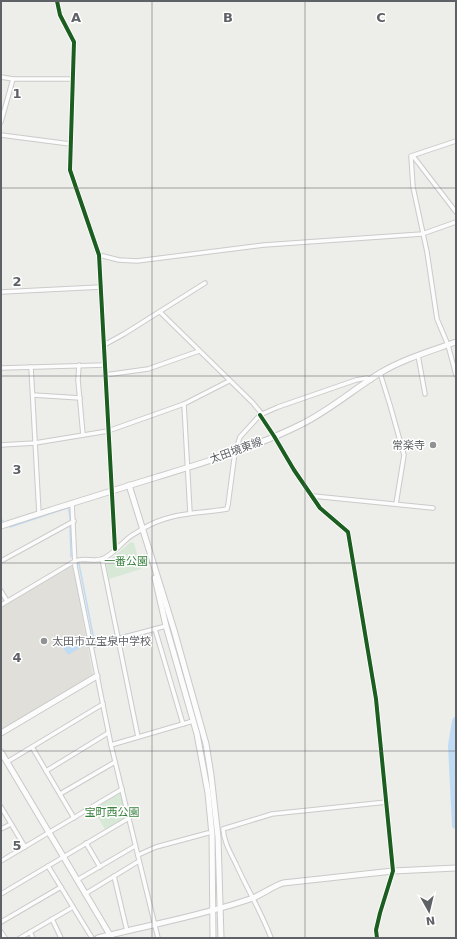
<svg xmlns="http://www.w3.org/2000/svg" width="457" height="939" viewBox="0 0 457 939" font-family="'DejaVu Sans','Noto Sans JP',sans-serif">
	<rect width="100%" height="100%" fill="#edede9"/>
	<!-- education -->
	<polygon fill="#e0dfd9" points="70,566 73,567 93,675 1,729 1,607"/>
	<!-- green -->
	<g fill="#d7e9d6">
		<polygon points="131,542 134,543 141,569 109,579 106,563"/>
		<polygon points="122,789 129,818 106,831 92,807"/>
	</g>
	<!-- water -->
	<polygon fill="#c0dcf5" points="77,637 83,646 68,655 62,646"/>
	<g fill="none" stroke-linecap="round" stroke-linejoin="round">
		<!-- stream -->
		<g stroke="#c0dcf5" stroke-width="1.5">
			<polyline points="1,519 3,521"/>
			<polyline points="10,527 67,508 69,509 70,519"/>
			<polyline points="70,527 71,557"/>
			<polyline points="79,564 94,640 98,641 150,629"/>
		</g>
		<!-- river -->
		<polyline stroke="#c0dcf5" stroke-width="8" points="456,721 452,746 456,825"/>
		<!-- street casing -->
		<g stroke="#cacbca" stroke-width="5.5">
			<g id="street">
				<polyline points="57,1 60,15 74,42 70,170 99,255 115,549"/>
				<polyline points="1,77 13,79 72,79"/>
				<polyline points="1,122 13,79"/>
				<polyline points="1,135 70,144"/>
				<polyline points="456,141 411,156 413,187 427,252 437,319 448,345 456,375"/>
				<polyline points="413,156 456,212"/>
				<polyline points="99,255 119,260 137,261 264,245 422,234 456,222"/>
				<polyline points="1,292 101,287"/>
				<polyline points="160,312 253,403 262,414"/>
				<polyline points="104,345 124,334 205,283"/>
				<polyline points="418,355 425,394"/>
				<polyline points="79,365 78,380 83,435"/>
				<polyline points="31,367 39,514"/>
				<polyline points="1,368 105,365"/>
				<polyline points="380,373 390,405 404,455 396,504"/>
				<polyline points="105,375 148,369 199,351"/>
				<polyline points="33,395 80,398"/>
				<polyline points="184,404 190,513"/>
				<polyline points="260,415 274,436 294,470 320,508 348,532 376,699 393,871 380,913 376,930 377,938"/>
				<polyline points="1,445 35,443 108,431 184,404 229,381"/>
				<polyline points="313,496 433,508"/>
				<polyline points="72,503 75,566 80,591 111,745 158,938"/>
				<polyline points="102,559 138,737"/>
				<polyline points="1,561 74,521"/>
				<polyline points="1,591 7,601"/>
				<path d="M1 605 75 561C84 557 94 562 102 559 111 556 119 546 126 540 131 535 138 532 144 528 171 512 197 514 227 509L228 505 235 452 240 437 260 415 278 407 356 380 367 378 371 380"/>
				<polyline points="155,629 183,724"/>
				<polyline points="91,646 166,626"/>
				<polyline points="111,745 193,721"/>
				<polyline points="32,747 74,818"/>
				<polyline points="7,762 103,704"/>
				<polyline points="46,771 108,733"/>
				<polyline points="60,794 115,762"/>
				<polyline points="1,807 25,847"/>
				<polyline points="1,829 11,824"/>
				<polyline points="86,843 100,867"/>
				<polyline points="138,855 156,847 208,833"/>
				<polyline points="1,861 122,789"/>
				<polyline points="48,866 92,938"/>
				<polyline points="114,876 127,931"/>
				<polyline points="77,880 135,846"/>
				<polyline points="1,894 129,818"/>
				<polyline points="85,894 139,861"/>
				<polyline points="52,919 61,938"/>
				<polyline points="1,922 61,887"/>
				<polyline points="1,932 5,938"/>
				<polyline points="30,932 33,938"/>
				<polyline points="20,938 73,907"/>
				<path d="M271 938C262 913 247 889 236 864 230 852 224 842 223 829L272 814 387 802"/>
			</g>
		</g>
		<!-- secondary casing -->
		<g stroke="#c9c9c9" stroke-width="7">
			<g id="secondary">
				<polyline points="129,485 174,630 206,744 211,775 218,837 221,938"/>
				<path d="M1 526C53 509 105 493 157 477 206 462 256 447 302 424 330 410 354 389 380 373 403 359 431 351 456 342"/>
				<polyline points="155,578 166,626 197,734 208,793 212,835 213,938"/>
				<polyline points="1,733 97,676"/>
				<polyline points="1,752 110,935"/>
				<path d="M98 938C148 925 201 916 250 899 262 895 271 887 283 883L393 871 456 868"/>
			</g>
		</g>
		<!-- street -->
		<use href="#street" stroke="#fcfcfc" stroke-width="3.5"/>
		<!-- secondary -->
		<use href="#secondary" stroke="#fcfcfc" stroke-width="5"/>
		<!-- cycleway casing -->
		<g stroke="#fff" stroke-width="6">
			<g id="cycleway">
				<polyline points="57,1 60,15 74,42 70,170 99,255 115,549"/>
				<polyline points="260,415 274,436 294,470 320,508 348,532 376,699 393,871 380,913 376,930 377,938"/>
			</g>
		</g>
		<!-- cycleway -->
		<use href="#cycleway" stroke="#1b5e20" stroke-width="4"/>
	</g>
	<!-- grid -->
	<path fill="none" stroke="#5e6166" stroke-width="1" stroke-opacity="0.55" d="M152 1V938M305 1V938M1 188H456M1 376H456M1 563H456M1 751H456"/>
	<!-- markers -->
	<g fill="#909294" stroke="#fff" stroke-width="1.5">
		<circle cx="433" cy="445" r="4"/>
		<circle cx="44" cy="641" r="4"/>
	</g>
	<g text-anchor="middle" stroke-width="3" stroke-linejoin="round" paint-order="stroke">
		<!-- poi labels -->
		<g font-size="11" fill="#5e6166" stroke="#fff" text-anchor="end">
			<text x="425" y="449">常楽寺</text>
			<text x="52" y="645" text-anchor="start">太田市立宝泉中学校</text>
		</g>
		<!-- street labels -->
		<g font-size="11" fill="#5e6166" stroke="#fff">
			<text transform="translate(236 450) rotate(-20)" y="4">太田境東線</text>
		</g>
		<!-- park labels -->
		<g font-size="11" fill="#3a8140" stroke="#fff">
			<text x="126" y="565">一番公園</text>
			<text x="112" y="816">宝町西公園</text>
		</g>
	</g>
	<g font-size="13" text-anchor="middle" font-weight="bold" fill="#5e6166" stroke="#fff" stroke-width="3" stroke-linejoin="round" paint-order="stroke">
		<text x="76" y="22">A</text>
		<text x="228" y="22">B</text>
		<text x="381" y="22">C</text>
		<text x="17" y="98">1</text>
		<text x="17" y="286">2</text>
		<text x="17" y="474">3</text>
		<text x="17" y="662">4</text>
		<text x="17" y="850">5</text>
	</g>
	<!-- border -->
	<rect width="457" height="939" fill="none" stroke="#5e6166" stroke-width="4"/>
	<!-- north arrow -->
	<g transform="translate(429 911) rotate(172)" stroke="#ffffff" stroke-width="3" paint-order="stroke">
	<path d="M0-3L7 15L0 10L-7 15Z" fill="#5e6166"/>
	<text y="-6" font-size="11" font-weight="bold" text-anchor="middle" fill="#5e6166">N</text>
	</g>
</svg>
